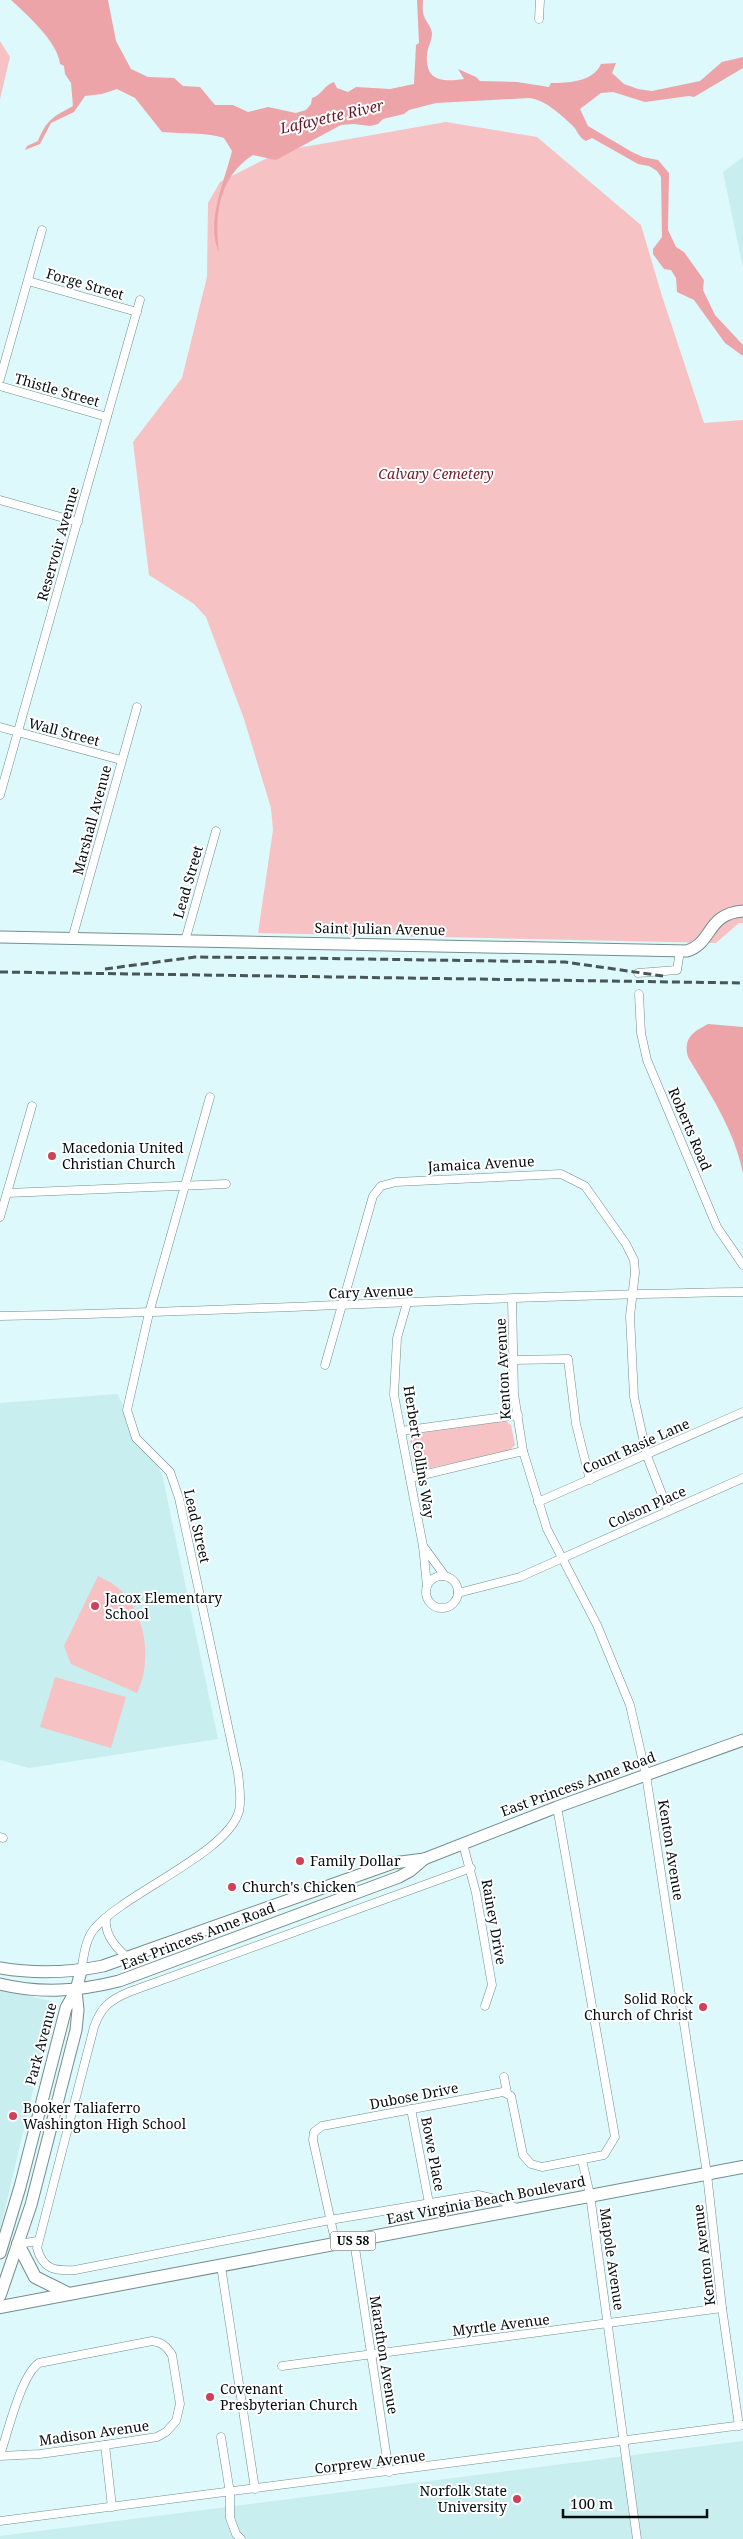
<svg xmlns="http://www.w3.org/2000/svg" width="743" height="2539" viewBox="0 0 743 2539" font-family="'Noto Serif',serif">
	<rect width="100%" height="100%" fill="#ddf9fb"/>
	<!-- built -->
	<g fill="#c9eeef">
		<polygon points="743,157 743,268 723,172"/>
		<polygon points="117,1394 162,1474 218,1739 29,1768 0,1760 0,1403"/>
		<polygon points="0,1989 54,2002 0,2230"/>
		<polygon points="743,2441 743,2539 0,2539 0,2536"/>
	</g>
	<!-- green -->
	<g fill="#f7c2c4">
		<polygon points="0,41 10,57 0,99"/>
		<polygon points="446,122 537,137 641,225 662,296 704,423 743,420 743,923 739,923 716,943 258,933 273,830 271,808 244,719 206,617 194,604 149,575 133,442 182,378 207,277 208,203 220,182 281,151"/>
		<polygon points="505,1421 511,1425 515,1445 509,1451 421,1470 414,1467 410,1439 414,1434"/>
		<path d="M98 1576C104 1579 113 1583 118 1588 146 1612 153 1661 137 1693L71 1664 64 1646Z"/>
		<polygon points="55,1677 126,1697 111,1748 40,1727"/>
	</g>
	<!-- water -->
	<g fill="#eda4a8">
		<path d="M11 0H108L116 41 131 69 148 77 174 78 183 86 200 87 215 105H233L248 112 268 107 296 113 306 110 311 104 312 98C321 96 324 85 334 82L337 88 348 92 356 87 390 89 414 84 416 45 419 43 417 0H423C423 5 422 11 424 16 426 22 431 26 432 33 432 41 427 49 427 55 425 82 444 82 464 79L458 69 476 77 480 81 517 82 549 87 551 83C568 83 593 82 601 64L616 63 612 73 624 84 638 89 652 91 700 81 722 62 743 57V68L694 97 689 96 645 102 613 92 601 93 580 109 588 126 632 152 643 157 658 160 669 173 668 230 676 247 684 252 704 280 703 290 715 315 743 345V356L725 343 694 300 677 292 676 278 671 270 664 269 653 254V249L662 237 661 177 657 171 649 166 638 164 592 138 586 141C578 137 578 131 573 126 560 114 547 101 530 98L436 103 409 110 404 114 383 119 378 124 370 126 354 124 341 125 276 160 253 155C219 177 214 214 219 252 205 223 225 180 232 151L224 138C205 132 182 134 162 132L135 98 117 89 102 94 85 96 74 112 51 123 40 144 25 150 27 146 38 141C47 119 53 117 73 106L71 83 65 74 64 66 60 64C58 42 26 14 11 0Z"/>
		<path d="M708 1024 743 1027V1173C734 1129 710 1094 688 1057 683 1038 693 1032 708 1024Z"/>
	</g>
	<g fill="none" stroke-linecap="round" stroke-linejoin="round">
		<!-- street casing -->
		<g stroke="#748d8e" stroke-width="9">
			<g id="street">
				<polyline points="539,19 540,0"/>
				<polyline points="28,281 137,312"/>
				<polyline points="0,379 42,230"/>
				<polyline points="0,386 107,417"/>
				<polyline points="0,500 78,522"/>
				<polyline points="0,727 121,760"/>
				<polyline points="0,795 140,300"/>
				<polyline points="72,939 137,707"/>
				<polyline points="185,941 216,831"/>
				<polyline points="638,973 677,970 680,951"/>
				<polyline points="639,994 641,1033 647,1060 717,1227 743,1265"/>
				<polyline points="7,1193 226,1184"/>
				<polyline points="0,1217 32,1106"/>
				<polyline points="512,1299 514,1394 523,1451 547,1529 597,1625 630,1705 646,1775 707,2174 722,2308 739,2426"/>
				<polyline points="407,1303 397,1338 394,1395 423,1546 427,1586"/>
				<path d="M0 1316C248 1312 495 1295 743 1292"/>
				<polyline points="514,1360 568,1359 576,1424 590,1480"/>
				<polyline points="325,1365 373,1196 381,1186 396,1182 561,1174 585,1186 626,1244 634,1260 635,1273 630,1316 634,1397 647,1456 668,1510"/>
				<polyline points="401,1431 518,1415"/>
				<polyline points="410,1478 523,1451"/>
				<polyline points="538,1502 743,1412"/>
				<polyline points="423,1546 445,1576"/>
				<circle cx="442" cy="1592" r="16"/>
				<polyline points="458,1593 520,1577 743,1478"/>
				<polyline points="0,1837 3,1838"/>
				<polyline points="463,1844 476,1893 492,1985 485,2006"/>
				<path d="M471 1868 129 1992C110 2000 101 2007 94 2027L37 2248C43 2270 55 2271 75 2270L330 2220 478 2195 500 2200 518 2209"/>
				<path d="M106 1918C104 1934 116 1948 128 1958"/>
				<path d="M81 1971C84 1956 85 1939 95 1928 125 1893 228 1853 239 1811 242 1799 239 1784 238 1773L179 1498 170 1472 136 1438 127 1410 149 1313 210 1097"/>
				<polyline points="504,2077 507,2093"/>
				<polyline points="411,2109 429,2203"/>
				<polyline points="582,2160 590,2195 637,2539"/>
				<polyline points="354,2241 389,2472"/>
				<polyline points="18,2244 38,2241"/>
				<polyline points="336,2245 313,2140 314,2132 322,2126 503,2092 511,2096 523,2155 531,2164 542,2167 604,2155 615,2137 557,1807"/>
				<polyline points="221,2266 255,2489"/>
				<polyline points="282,2366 722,2308"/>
				<polyline points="221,2437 230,2493 230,2518 236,2534 241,2539"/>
				<polyline points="105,2445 112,2507"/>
				<path d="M0 2455C8 2432 21 2375 39 2363L152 2341C162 2342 167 2347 172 2355L180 2404 176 2421 166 2432 157 2437 105 2445 40 2454 0 2456"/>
				<polyline points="0,2521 743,2425"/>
			</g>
		</g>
		<!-- secondary casing -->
		<g stroke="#748d8e" stroke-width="13">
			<g id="secondary">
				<path d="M0 937 687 951C713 943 706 914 743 911"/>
				<path d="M0 1968C35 1974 68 1973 103 1966L393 1863 424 1859 557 1807 743 1740"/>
				<path d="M0 1984C41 1994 79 1991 119 1981L399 1877 410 1871 424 1859"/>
				<polyline points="0,2253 20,2187 66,2008 76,1990 81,1971"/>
				<polyline points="0,2296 31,2205 76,2030 78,2010 76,1990"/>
			</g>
		</g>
		<!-- primary casing -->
		<g stroke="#748d8e" stroke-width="14">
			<g id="primary">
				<polyline points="18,2244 35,2277 69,2294"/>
				<polyline points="0,2307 743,2167"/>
			</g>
		</g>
		<!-- street -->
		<use href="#street" stroke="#fff" stroke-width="8"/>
		<!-- secondary -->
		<use href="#secondary" stroke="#fff" stroke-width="11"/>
		<!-- primary -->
		<use href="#primary" stroke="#fff" stroke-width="12"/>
		<!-- rail -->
		<g stroke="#485657" stroke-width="3" stroke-dasharray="8 4" stroke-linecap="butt">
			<polyline points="105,969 195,957 297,958 565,962 663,976"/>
			<polyline points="0,972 743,983"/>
		</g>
	</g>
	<!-- markers -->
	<g fill="#d04057" stroke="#fff" stroke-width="2">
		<circle cx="52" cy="1156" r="5"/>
		<circle cx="95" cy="1606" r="5"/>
		<circle cx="300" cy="1861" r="5"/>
		<circle cx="232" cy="1887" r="5"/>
		<circle cx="703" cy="2007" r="5"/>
		<circle cx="13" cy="2116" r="5"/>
		<circle cx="210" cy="2397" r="5"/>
		<circle cx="517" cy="2499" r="5"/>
	</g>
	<g text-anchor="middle" stroke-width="4" stroke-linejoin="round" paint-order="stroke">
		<!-- shield labels -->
		<rect fill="#fff" stroke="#505656" stroke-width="1" x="330.5" y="2231.5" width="45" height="19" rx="4"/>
		<g font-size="12" font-weight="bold" fill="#050d0e">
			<text x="353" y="2245">US 58</text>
		</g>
		<!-- street labels -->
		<g font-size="14" fill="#050d0e" stroke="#fff">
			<text transform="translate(85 284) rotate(16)" y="5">Forge Street</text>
			<text transform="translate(57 390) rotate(16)" y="5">Thistle Street</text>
			<text transform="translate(58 544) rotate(-74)" y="5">Reservoir Avenue</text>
			<text transform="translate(64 732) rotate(15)" y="5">Wall Street</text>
			<text transform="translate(92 820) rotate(-75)" y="5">Marshall Avenue</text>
			<text transform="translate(188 882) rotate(-74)" y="5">Lead Street</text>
			<text transform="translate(380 929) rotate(1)" y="5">Saint Julian Avenue</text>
			<text transform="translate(690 1129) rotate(67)" y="5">Roberts Road</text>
			<text transform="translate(481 1164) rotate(-3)" y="5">Jamaica Avenue</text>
			<text transform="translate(371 1292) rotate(-2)" y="5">Cary Avenue</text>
			<text transform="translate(503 1369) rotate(-93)" y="5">Kenton Avenue</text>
			<text transform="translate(636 1446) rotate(-24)" y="5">Count Basie Lane</text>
			<text transform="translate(419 1452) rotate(81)" y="5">Herbert Collins Way</text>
			<text transform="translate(647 1507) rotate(-24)" y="5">Colson Place</text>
			<text transform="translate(197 1526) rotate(77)" y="5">Lead Street</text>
			<text transform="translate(578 1784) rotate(-20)" y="5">East Princess Anne Road</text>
			<text transform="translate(671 1850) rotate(81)" y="5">Kenton Avenue</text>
			<text transform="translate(494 1922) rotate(80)" y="5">Rainey Drive</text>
			<text transform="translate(198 1936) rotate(-21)" y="5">East Princess Anne Road</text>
			<text transform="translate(41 2044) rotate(-75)" y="5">Park Avenue</text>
			<text transform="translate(414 2096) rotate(-11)" y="5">Dubose Drive</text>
			<text transform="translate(433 2154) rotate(79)" y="5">Bowe Place</text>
			<text transform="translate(486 2200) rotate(-11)" y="5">East Virginia Beach Boulevard</text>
			<text transform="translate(704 2255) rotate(-97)" y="5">Kenton Avenue</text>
			<text transform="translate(612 2259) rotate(82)" y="5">Mapole Avenue</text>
			<text transform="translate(501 2325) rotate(-7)" y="5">Myrtle Avenue</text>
			<text transform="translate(384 2355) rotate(81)" y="5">Marathon Avenue</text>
			<text transform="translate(94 2433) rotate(-8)" y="5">Madison Avenue</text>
			<text transform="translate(370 2462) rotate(-7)" y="5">Corprew Avenue</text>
		</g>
		<!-- park labels -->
		<g font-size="14" font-style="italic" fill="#74202d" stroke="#fff">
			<text x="436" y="479">Calvary Cemetery</text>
		</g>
		<!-- poi labels -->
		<g font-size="14" fill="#050d0e" stroke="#fff" text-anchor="start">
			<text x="62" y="1153">Macedonia United<tspan x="62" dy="16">Christian Church</tspan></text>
			<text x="105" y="1603">Jacox Elementary<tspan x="105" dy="16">School</tspan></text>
			<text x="310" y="1866">Family Dollar</text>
			<text x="242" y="1892">Church's Chicken</text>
			<text x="693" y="2004" text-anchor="end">Solid Rock<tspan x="693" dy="16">Church of Christ</tspan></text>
			<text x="23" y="2113">Booker Taliaferro<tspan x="23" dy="16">Washington High School</tspan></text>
			<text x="220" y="2394">Covenant<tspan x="220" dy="16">Presbyterian Church</tspan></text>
			<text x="507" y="2496" text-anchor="end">Norfolk State<tspan x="507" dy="16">University</tspan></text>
		</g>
		<!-- water labels -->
		<g font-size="15" font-style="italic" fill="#681524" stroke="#fff">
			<text transform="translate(332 117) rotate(-13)" y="5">Lafayette River</text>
		</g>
	</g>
	<!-- scale -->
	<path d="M563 2509v8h144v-8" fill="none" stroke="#050d0e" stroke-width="2.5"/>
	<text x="570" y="2509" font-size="15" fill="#050d0e" stroke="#ffffff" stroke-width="4" paint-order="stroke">100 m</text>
</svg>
